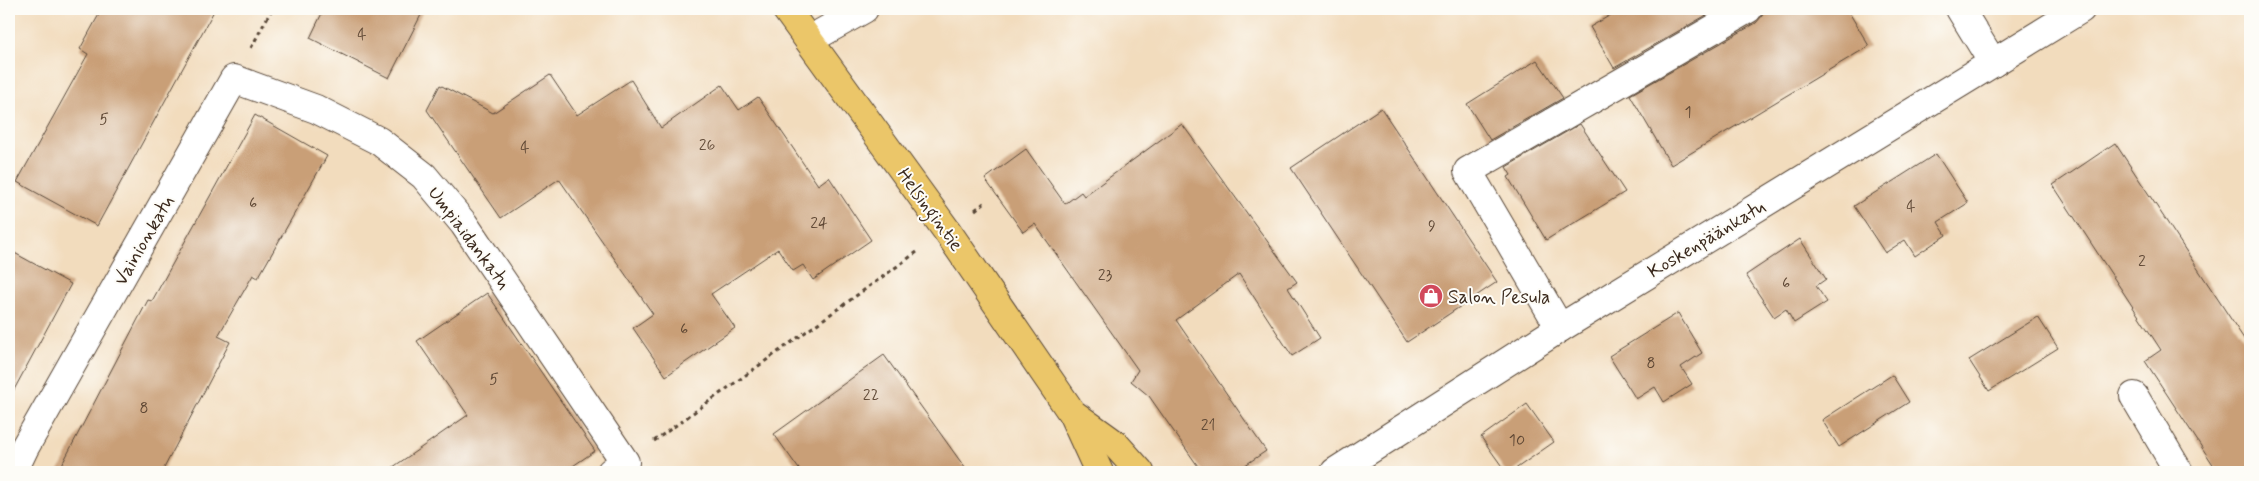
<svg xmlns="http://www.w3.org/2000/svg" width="2259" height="481" viewBox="0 0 2259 481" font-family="Mynerve,sans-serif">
	<rect width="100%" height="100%" fill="#fdfcf7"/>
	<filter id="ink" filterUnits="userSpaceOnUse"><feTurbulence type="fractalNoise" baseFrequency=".02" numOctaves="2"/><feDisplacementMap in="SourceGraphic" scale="10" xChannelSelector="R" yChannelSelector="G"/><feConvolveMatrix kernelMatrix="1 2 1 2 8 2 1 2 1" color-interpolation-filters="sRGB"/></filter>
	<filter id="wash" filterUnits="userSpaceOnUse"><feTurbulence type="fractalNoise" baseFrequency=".0096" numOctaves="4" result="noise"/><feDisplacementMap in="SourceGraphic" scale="20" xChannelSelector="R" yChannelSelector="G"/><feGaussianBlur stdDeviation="1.12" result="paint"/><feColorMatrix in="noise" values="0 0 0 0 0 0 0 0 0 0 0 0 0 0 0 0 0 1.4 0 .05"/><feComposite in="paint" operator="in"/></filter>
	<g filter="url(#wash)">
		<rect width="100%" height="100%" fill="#f2dcbd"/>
		<g id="blocks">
			<!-- building -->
			<g fill="#c99f77">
				<polygon points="102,9 215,9 97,226 17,182 88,54 80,49"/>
				<polygon points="324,9 424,9 389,78 310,38"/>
				<polygon points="1621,9 1717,9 1614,68 1590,27"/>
				<polygon points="1764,9 1847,9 1869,46 1671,165 1630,95 1756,23 1762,16"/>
				<polygon points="1537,60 1563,98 1490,140 1467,104"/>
				<polygon points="550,75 577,115 631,80 661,128 722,85 739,110 758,97 818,185 829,177 871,240 813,280 803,265 793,271 778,249 711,294 735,328 666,376 633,328 653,314 559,179 501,218 427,110 440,85 493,113"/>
				<polygon points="1381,108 1497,282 1407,342 1291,168"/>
				<polygon points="255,115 327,156 258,278 253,275 218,336 230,342 162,472 58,472 148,300 152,301"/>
				<polygon points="1182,124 1297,282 1288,288 1320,338 1292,356 1239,274 1176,320 1266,451 1235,472 1202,472 1149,396 1131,381 1138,370 1035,224 1023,232 985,179 1026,149 1065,204 1081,192 1084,196"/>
				<polygon points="1580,124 1625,192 1546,240 1508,177 1511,175 1506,167"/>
				<polygon points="2115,143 2250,348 2250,472 2218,472 2145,361 2161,350 2053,185"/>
				<polygon points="1936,154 1968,203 1938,222 1946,235 1915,256 1905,240 1885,253 1854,206"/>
				<polygon points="1800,239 1826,279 1816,286 1827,302 1794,323 1786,309 1774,317 1746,275"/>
				<polygon points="9,250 71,284 9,399"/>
				<polygon points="487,293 595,451 564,472 386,472 468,415 417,341"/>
				<polygon points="1678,313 1702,353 1681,367 1692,384 1664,402 1655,387 1636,399 1609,356"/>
				<polygon points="2038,317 2058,348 1989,391 1969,360"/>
				<polygon points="884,355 968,472 801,472 774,434"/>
				<polygon points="1892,375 1909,402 1839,447 1822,420"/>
				<polygon points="1527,404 1554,442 1511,472 1506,472 1481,437"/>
			</g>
		</g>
	</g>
	<g filter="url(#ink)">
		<use href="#blocks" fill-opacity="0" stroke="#564536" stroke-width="1"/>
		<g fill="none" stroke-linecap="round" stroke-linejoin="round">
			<!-- minor casing -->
			<g stroke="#564536" stroke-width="30">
				<g id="minor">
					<polyline points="1960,9 1993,63"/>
					<polyline points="809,40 864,9"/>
					<polyline points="1560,328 1468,171 1748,9"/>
					<polyline points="2134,396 2179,472"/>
					<polyline points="13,472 25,447 234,79 316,109 379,141 424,176 464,224 625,462 611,472"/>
					<polyline points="1335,472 1560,328 2081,9"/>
				</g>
			</g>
			<!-- major casing -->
			<g stroke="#564536" stroke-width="30">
				<g id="major">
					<polyline points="786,9 947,231 1072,413 1099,472"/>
					<polyline points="1072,413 1115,444 1140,472"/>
				</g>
			</g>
			<!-- path -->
			<g stroke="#564536" stroke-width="3" stroke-dasharray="4 4" stroke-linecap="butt">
				<polyline points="251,48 272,9"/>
				<polyline points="975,210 984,203"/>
				<polyline points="654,441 917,252"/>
			</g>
			<!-- minor -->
			<use href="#minor" stroke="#fff" stroke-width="28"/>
			<!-- major -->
			<use href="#major" stroke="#ebc669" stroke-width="28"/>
		</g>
	</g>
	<!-- icons -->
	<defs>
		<g id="shop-disc" transform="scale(1.25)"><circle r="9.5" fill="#d1495b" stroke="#fdfcf7"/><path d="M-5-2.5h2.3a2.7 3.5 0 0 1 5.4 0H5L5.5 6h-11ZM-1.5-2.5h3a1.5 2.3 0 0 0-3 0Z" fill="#fff"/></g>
	</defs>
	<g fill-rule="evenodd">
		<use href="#shop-disc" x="1431" y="296"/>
	</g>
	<g text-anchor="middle" stroke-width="4" stroke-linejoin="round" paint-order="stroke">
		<!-- number labels -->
		<g font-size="16" fill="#5e4734">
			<text x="362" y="39">4</text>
			<text x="1688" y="117">1</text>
			<text x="104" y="124">5</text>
			<text x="707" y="150">26</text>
			<text x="525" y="152">4</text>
			<text x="253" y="208">6</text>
			<text x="1911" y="211">4</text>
			<text x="819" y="228">24</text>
			<text x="1432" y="231">9</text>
			<text x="2142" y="266">2</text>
			<text x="1105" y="280">23</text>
			<text x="1786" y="288">6</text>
			<text x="684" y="334">6</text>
			<text x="1651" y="368">8</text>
			<text x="494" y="384">5</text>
			<text x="871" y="400">22</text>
			<text x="144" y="413">8</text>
			<text x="1208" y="430">21</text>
			<text x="1517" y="445">10</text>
		</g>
		<!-- street labels -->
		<g font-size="19" fill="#3b2a1e" stroke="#fdfcf7">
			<text transform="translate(931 209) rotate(54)" y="7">Helsingintie</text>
			<text transform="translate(470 237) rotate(53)" y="7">Umpiaidankatu</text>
			<text transform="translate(1706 238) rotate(-31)" y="7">Koskenpäänkatu</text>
			<text transform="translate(143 240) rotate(-60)" y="7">Vainionkatu</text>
		</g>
		<!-- poi labels -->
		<g font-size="19" fill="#3b2a1e" stroke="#fdfcf7" text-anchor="start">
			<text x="1448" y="303">Salon Pesula</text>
		</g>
	</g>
	<!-- margin -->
	<rect width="2259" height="481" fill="none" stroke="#fdfcf7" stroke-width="30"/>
</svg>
